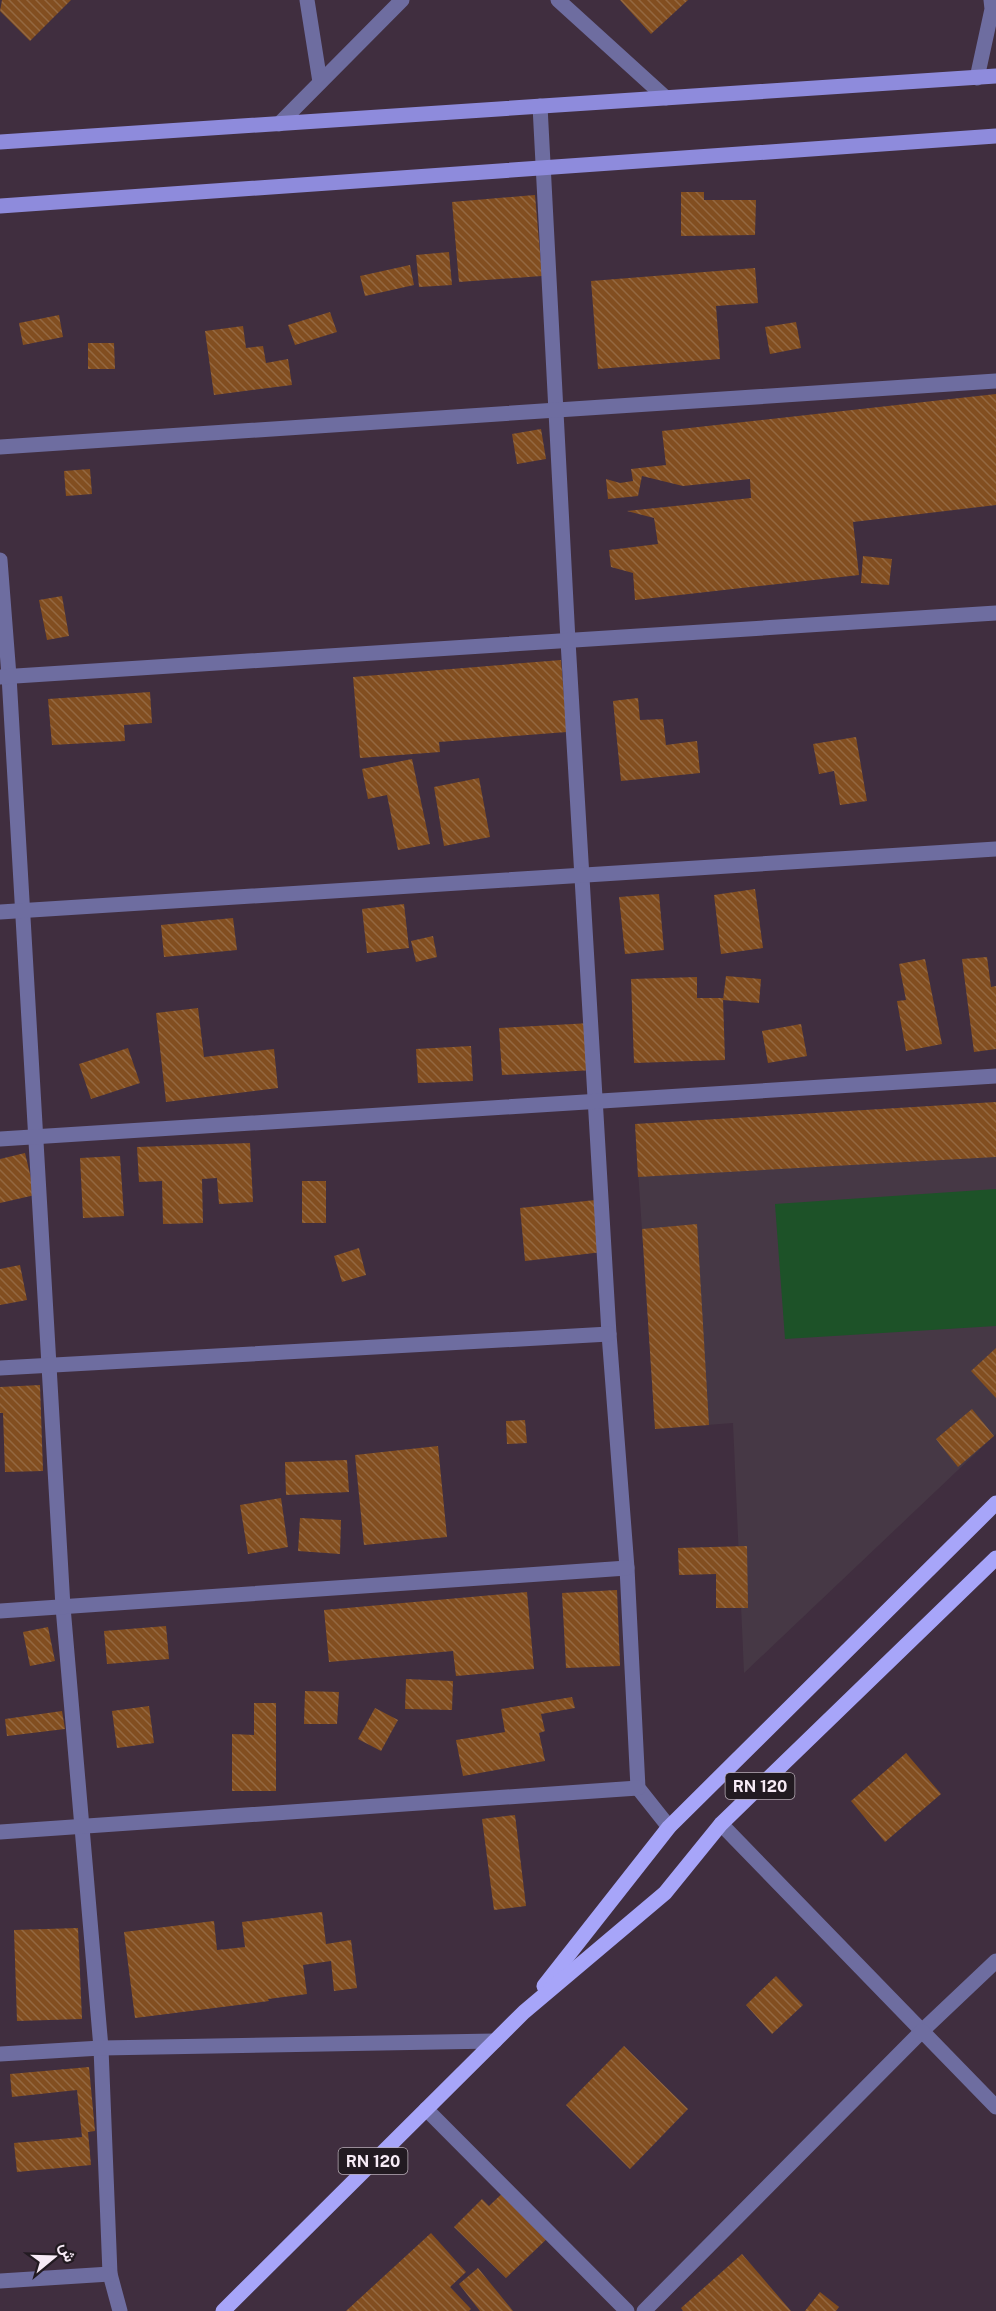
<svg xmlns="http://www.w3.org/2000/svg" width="996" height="2311" viewBox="0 0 996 2311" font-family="'Public Sans',Vazirmatn,sans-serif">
	<defs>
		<pattern id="building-back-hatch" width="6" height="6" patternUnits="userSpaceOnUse" patternTransform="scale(1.5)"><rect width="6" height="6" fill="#824e20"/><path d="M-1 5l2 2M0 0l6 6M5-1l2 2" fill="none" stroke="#946841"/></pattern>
	</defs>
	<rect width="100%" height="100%" fill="#402e3f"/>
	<!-- education -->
	<polygon fill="#463845" points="996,1102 996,1434 744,1673 733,1423 655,1429 635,1124"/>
	<!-- park -->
	<polygon fill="#1d5228" points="996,1189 996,1326 785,1339 775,1204"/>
	<!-- building -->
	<g fill="url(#building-back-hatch)">
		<polygon points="2,0 71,0 30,41 0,11"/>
		<polygon points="620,0 688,0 651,34"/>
		<polygon points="681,192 704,192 704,200 756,200 755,235 681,236"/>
		<polygon points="535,195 542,276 459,282 452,202"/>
		<polygon points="449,252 452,285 419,287 416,255"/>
		<polygon points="410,265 414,285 365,296 360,276"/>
		<polygon points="755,268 758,303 716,306 720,359 598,369 591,281"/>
		<polygon points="330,312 337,332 295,345 288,325"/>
		<polygon points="59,315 63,337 23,345 19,323"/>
		<polygon points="796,322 801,348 770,354 765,327"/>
		<polygon points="243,326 246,348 263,346 266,363 288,359 292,385 214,395 205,331"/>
		<polygon points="88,343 114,343 115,369 88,369"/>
		<polygon points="996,394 996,505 853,522 859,575 635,600 633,573 611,567 609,550 658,544 654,518 627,511 751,498 750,479 683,486 642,476 638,496 608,499 606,479 620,483 633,481 631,469 666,465 662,431"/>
		<polygon points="541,429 546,459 517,464 512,434"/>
		<polygon points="90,469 92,494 66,496 64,471"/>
		<polygon points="863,556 892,559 889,585 861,583"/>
		<polygon points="62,596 69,636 47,640 39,600"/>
		<polygon points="561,660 567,732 439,742 440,752 360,758 353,677"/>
		<polygon points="150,692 152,723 124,725 125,741 52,745 48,699"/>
		<polygon points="638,698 640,720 663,719 666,745 697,741 700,773 621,781 613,701"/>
		<polygon points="856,737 867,801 840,805 834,771 819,774 813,744"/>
		<polygon points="412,759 430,844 398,850 387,795 368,799 362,769"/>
		<polygon points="479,778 490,837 444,846 434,787"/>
		<polygon points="755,889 763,948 721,954 714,895"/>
		<polygon points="659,894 664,950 625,954 619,897"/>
		<polygon points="404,904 409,948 367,953 362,909"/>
		<polygon points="233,918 237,950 164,957 161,925"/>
		<polygon points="433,936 437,957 416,962 411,941"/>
		<polygon points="987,957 991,987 996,986 996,1049 974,1052 962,959"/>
		<polygon points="925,959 942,1044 906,1051 897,1001 906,1000 899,964"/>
		<polygon points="726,976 761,979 759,1003 723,1000"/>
		<polygon points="697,977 697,998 723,998 725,1060 634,1063 631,979"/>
		<polygon points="198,1008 204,1057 274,1049 278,1088 166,1102 156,1013"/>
		<polygon points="591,1023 594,1070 502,1075 499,1028"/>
		<polygon points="801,1024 807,1056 768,1063 762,1031"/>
		<polygon points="471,1046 473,1081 418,1083 416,1049"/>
		<polygon points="128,1048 140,1083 91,1099 79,1064"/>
		<polygon points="996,1102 996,1157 638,1177 635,1124"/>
		<polygon points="250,1143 253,1202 219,1204 217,1178 202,1179 203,1223 163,1224 162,1181 139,1182 137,1147"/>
		<polygon points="25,1153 35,1195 0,1203 0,1159"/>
		<polygon points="120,1156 124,1216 83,1218 80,1158"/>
		<rect x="302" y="1181" width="24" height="42"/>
		<polygon points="605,1199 611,1251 525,1261 520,1208"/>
		<polygon points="697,1224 709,1425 655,1429 642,1229"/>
		<polygon points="359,1248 366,1275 342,1282 334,1256"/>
		<polygon points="20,1265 27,1300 0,1305 0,1269"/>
		<polygon points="996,1348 996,1398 971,1371"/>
		<polygon points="40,1385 43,1471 5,1472 3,1413 0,1413 0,1387"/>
		<polygon points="972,1409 994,1436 958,1467 936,1439"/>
		<polygon points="525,1420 527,1443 507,1444 506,1421"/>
		<polygon points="438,1446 447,1537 364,1545 355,1455"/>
		<polygon points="347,1460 349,1492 286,1495 285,1462"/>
		<polygon points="281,1498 288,1547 248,1554 240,1505"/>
		<polygon points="300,1518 341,1520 340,1554 298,1551"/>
		<polygon points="747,1546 748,1608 716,1608 716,1574 679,1575 678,1548"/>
		<polygon points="617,1590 620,1666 566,1668 562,1593"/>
		<polygon points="527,1592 534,1669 456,1676 453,1651 329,1662 324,1610"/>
		<polygon points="166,1626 169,1659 107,1664 104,1631"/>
		<polygon points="48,1627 55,1661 30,1666 23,1632"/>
		<polygon points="406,1679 453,1681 452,1710 405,1709"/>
		<polygon points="305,1691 339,1692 337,1724 304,1724"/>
		<polygon points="572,1697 575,1708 541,1714 545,1731 539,1733 545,1761 463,1776 456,1740 505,1732 501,1709"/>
		<polygon points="254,1703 276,1703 276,1791 232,1791 232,1734 254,1735"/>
		<polygon points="149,1706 154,1743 117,1748 112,1711"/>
		<polygon points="375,1708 398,1720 381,1751 358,1739"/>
		<polygon points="62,1711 65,1729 7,1736 5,1719"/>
		<polygon points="906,1753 941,1794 885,1842 851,1801"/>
		<polygon points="515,1815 526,1906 494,1910 482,1819"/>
		<polygon points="322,1912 326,1944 351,1940 357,1988 334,1991 331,1961 303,1965 307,1994 268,1999 269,2001 135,2018 124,1932 214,1921 217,1950 245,1947 242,1922"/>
		<polygon points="78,1928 82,2019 17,2021 14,1930"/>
		<polygon points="776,1976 803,2005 772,2034 746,2005"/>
		<polygon points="624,2046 688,2109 630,2169 566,2105"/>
		<polygon points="89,2067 95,2131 88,2132 91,2165 17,2172 14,2143 82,2137 77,2090 12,2097 10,2074"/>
		<polygon points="509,2187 553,2233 506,2278 454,2227 482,2199 489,2206"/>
		<polygon points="431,2233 466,2272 450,2287 471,2309 469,2311 346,2311"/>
		<polygon points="742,2254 791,2311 683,2311 681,2308"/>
		<polygon points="478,2268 513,2311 480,2311 459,2284"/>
		<polygon points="820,2292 839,2307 836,2311 805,2311"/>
	</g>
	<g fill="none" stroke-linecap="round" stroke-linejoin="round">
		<!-- street -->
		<g stroke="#6e6da0" stroke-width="15">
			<polyline points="307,0 320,82"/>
			<polyline points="558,0 666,98"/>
			<polyline points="977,78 992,9 991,0"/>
			<polyline points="540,106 568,641 609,1334 627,1568 638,1788 669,1827"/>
			<polyline points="279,124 402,0"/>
			<polyline points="0,447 996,381"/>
			<polyline points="0,560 9,676 63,1607 101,2048 110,2274 120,2311"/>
			<polyline points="0,677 996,613"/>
			<polyline points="0,912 996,849"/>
			<polyline points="0,1139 996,1076"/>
			<polyline points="0,1368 609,1334"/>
			<polyline points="0,1611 627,1568"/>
			<polyline points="721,1824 922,2031 996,1961"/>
			<polyline points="0,1832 638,1788"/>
			<polyline points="0,2054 101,2048 495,2041"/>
			<polyline points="426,2109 627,2311"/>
			<polyline points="0,2281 110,2274"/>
			<polyline points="644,2311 922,2031 996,2107"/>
		</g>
		<!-- secondary -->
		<g stroke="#8e8bdc" stroke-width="15">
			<polyline points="0,142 996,76"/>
			<polyline points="0,206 996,136"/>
		</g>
		<!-- primary -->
		<g stroke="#a7a5f9" stroke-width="15">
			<polyline points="544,1986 669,1827 996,1503"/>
			<polyline points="223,2311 524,2012 665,1893 721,1824 996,1558"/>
		</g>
	</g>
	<g text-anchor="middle" stroke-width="4.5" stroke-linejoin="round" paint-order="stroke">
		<!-- shield labels -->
		<g fill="#221a21" stroke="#b7acb6" stroke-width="1.5">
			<rect x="725.5" y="1773" width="69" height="26" rx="4.5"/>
			<rect x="338.5" y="2148" width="69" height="26" rx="4.5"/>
		</g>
		<g font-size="16" font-weight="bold" fill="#f7ebf6">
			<text x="760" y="1792">RN 120</text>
			<text x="373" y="2167">RN 120</text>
		</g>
	</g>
	<!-- north arrow -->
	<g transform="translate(54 2257) rotate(71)" stroke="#221a21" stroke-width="4.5" paint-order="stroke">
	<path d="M0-4.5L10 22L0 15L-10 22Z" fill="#f7ebf6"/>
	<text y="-9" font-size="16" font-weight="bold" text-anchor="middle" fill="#f7ebf6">ش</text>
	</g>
</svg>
